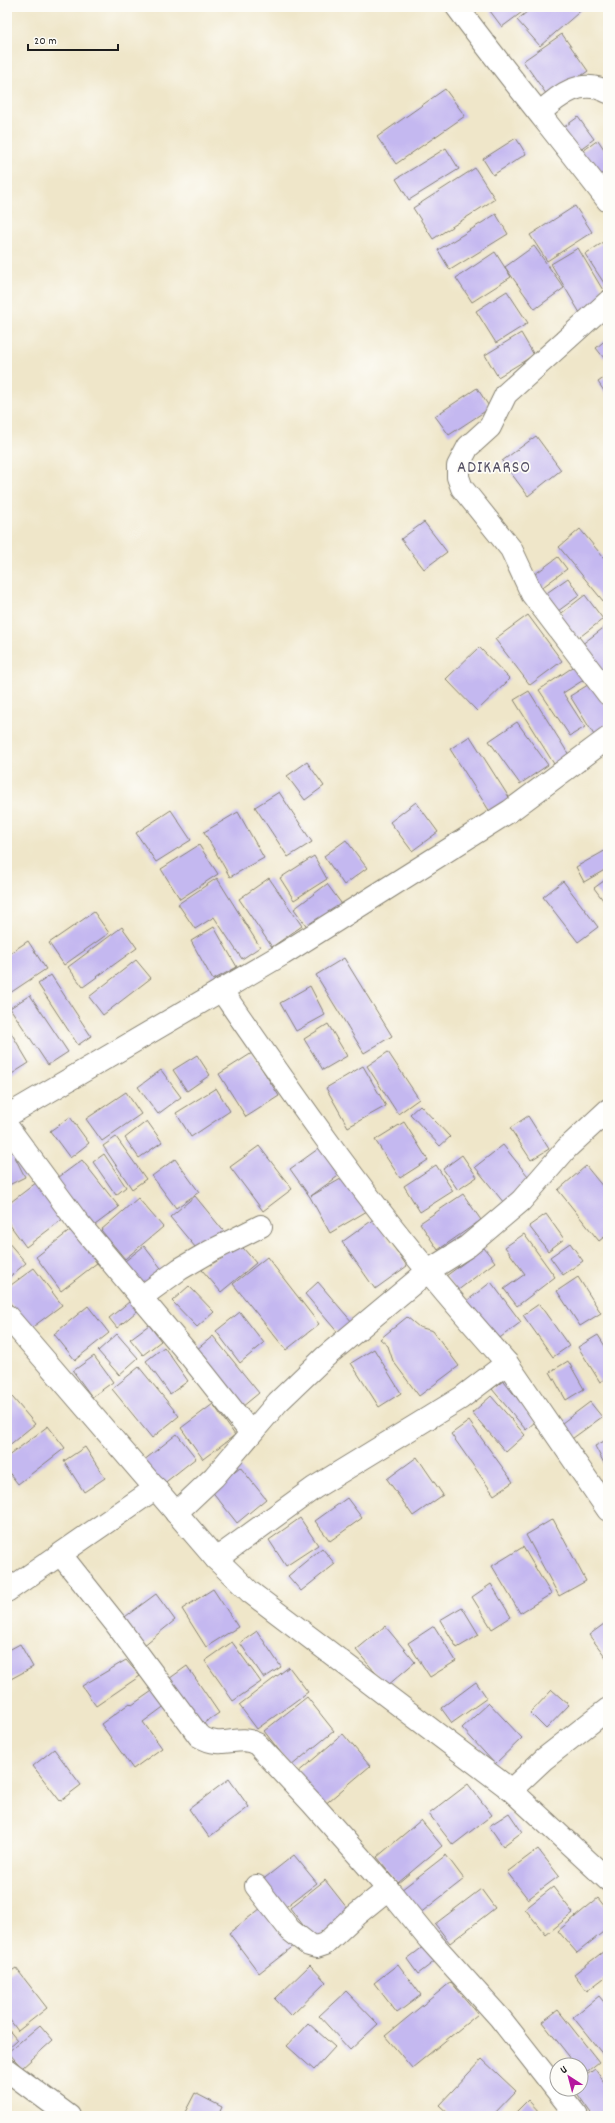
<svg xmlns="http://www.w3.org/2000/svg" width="615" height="2123" viewBox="0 0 615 2123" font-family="Dekko,sans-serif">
	<rect width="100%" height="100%" fill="#fdfcf7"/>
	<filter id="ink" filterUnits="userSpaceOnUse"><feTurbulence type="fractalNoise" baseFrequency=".025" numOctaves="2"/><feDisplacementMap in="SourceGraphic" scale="8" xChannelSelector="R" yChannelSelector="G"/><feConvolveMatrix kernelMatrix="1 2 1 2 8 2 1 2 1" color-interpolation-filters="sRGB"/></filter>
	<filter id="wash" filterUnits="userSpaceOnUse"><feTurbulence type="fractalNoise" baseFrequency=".012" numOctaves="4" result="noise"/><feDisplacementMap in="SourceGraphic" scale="16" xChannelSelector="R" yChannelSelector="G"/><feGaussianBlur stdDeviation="0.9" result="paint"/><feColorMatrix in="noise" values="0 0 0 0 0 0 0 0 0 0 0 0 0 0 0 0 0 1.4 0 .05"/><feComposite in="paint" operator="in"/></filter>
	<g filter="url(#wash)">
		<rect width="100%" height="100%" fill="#efe6c9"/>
		<g id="blocks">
			<!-- building -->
			<g fill="#c4b8f0">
				<polygon points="495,7 529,7 502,27 490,11"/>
				<polygon points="533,7 585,7 540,46 517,20"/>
				<polygon points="562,34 588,71 549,98 523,61"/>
				<polygon points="445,89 465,116 396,164 377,137"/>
				<polygon points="578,117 594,139 576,152 560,130"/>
				<polygon points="516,138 526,154 493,175 483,159"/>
				<polygon points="598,140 608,155 608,193 580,153"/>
				<polygon points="446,148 459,169 409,200 396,179"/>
				<polygon points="475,168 495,199 433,239 413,208"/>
				<polygon points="575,206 592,232 547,261 530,235"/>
				<polygon points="496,214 508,234 450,270 438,250"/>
				<polygon points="607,240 608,281 604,283 585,254"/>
				<polygon points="534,246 564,288 535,309 505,267"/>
				<polygon points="578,248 607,297 580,313 551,264"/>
				<polygon points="495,252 511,277 472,302 456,278"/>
				<polygon points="507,291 528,323 496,343 476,311"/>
				<polygon points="521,333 534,355 498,377 485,355"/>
				<polygon points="608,338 608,355 604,358 596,348"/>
				<polygon points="608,375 608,397 598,382"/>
				<polygon points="477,388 490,408 449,435 435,416"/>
				<polygon points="536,436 561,470 528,496 502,461"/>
				<polygon points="424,522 447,552 424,569 401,539"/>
				<polygon points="580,529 608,563 608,607 559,547"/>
				<polygon points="558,557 567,569 536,592 527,580"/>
				<polygon points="568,578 580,595 554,614 541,597"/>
				<polygon points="585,595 603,619 572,643 554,619"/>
				<polygon points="528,615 562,661 530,685 495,639"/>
				<polygon points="606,626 608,628 608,679 577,648"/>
				<polygon points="479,647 510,679 477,711 446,679"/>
				<polygon points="576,665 585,679 563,693 585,727 570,736 539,690"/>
				<polygon points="591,683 608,710 608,727 594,735 570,696"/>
				<polygon points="529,691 569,755 554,764 514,700"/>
				<polygon points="517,722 548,765 520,784 489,741"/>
				<polygon points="470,736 512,802 492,815 450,749"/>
				<polygon points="307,762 324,786 305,800 287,776"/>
				<polygon points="279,792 312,842 288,857 255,807"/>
				<polygon points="416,802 438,832 412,851 390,822"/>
				<polygon points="171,810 191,840 156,862 136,833"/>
				<polygon points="238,812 264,858 230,877 204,832"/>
				<polygon points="346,840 367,868 344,885 324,856"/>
				<polygon points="199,845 218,874 180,899 161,869"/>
				<polygon points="608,849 608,868 584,882 576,867"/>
				<polygon points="314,856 327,879 294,900 280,878"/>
				<polygon points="217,878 260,947 242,959 214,917 195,929 178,904"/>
				<polygon points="269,878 302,926 272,947 239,899"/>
				<polygon points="608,878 608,903 606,904 594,888"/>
				<polygon points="563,881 598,927 578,942 543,897"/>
				<polygon points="327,884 344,907 311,932 294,909"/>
				<polygon points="94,912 109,933 64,965 49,943"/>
				<polygon points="122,927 137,948 83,987 68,967"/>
				<polygon points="214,927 237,967 213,980 191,941"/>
				<polygon points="28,941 46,969 7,995 7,955"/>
				<polygon points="344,958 392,1036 364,1053 316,975"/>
				<polygon points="136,960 151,978 103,1015 89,997"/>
				<polygon points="51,975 91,1036 78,1045 38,984"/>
				<polygon points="310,986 325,1015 296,1031 280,1003"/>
				<polygon points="30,995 68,1052 48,1065 10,1008"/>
				<polygon points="328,1024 347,1056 323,1070 304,1039"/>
				<polygon points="7,1026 29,1063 7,1077 7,1062 12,1069 7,1060"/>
				<polygon points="388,1052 419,1099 398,1114 367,1066"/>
				<polygon points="252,1053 279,1096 246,1117 219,1074"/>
				<polygon points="197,1055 210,1075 187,1091 173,1070"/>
				<polygon points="363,1066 386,1106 348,1127 326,1088"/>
				<polygon points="161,1070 181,1097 158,1114 138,1087"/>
				<polygon points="216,1088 230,1111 191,1137 176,1113"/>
				<polygon points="126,1092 141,1114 102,1141 86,1119"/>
				<polygon points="420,1105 450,1137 440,1146 410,1114"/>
				<polygon points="528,1116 549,1149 531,1160 510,1128"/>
				<polygon points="70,1117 89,1143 70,1158 50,1131"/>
				<polygon points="147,1121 162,1142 139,1158 125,1138"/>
				<polygon points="404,1122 428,1160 400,1178 375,1140"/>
				<polygon points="116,1137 146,1179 132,1189 103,1146"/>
				<polygon points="325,1144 345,1171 311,1196 346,1176 367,1211 330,1233 310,1197 290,1169"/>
				<polygon points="503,1145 532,1181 504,1203 475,1167"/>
				<polygon points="259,1146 292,1189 263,1211 230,1167"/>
				<polygon points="11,1149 25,1177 7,1186 7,1151"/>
				<polygon points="104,1154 126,1187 116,1195 93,1162"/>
				<polygon points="462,1155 477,1177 458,1190 443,1169"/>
				<polygon points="175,1159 199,1192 176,1208 152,1176"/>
				<polygon points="82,1160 119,1207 91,1228 55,1180"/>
				<polygon points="436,1165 453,1191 420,1212 404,1186"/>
				<polygon points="586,1166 608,1193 608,1234 599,1241 558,1190"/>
				<polygon points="41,1179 68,1215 26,1247 7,1221 7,1205"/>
				<polygon points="463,1194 481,1220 438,1250 420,1223"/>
				<polygon points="195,1196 226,1234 201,1254 170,1217"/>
				<polygon points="138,1198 163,1227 125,1259 101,1230"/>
				<polygon points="546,1214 564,1239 548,1251 529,1226"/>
				<polygon points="374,1219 407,1266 375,1289 342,1242"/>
				<polygon points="76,1226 102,1259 61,1291 36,1257"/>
				<polygon points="524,1234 555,1277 517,1306 504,1289 525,1274 505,1247"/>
				<polygon points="7,1241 26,1263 7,1279"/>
				<polygon points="237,1241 256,1263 221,1292 202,1270"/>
				<polygon points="570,1243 583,1261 563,1275 550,1257"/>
				<polygon points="144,1246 164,1272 140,1291 120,1265"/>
				<polygon points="484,1248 495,1262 457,1291 446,1276"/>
				<polygon points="267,1257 319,1324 286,1350 233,1284"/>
				<polygon points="34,1268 62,1305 30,1329 7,1299 7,1288"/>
				<polygon points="578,1277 601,1313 580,1326 557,1291"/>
				<polygon points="318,1282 352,1322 339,1334 305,1294"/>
				<polygon points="491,1282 521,1322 493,1343 463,1304"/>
				<polygon points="189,1286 214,1312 197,1327 172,1301"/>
				<polygon points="134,1298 142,1307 117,1328 109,1318"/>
				<polygon points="539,1304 569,1346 553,1357 523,1315"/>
				<polygon points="88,1306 109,1333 75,1360 54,1334"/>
				<polygon points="240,1312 264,1343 240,1363 216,1331"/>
				<polygon points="407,1317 419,1327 433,1331 459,1366 419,1396 393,1361 388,1346 380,1339"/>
				<polygon points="149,1325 161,1341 143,1355 130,1339"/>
				<polygon points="117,1334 138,1358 119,1375 98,1351"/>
				<polygon points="598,1335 608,1351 608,1377 600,1382 578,1347"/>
				<polygon points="213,1336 259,1393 242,1407 196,1350"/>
				<polygon points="164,1347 188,1381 170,1394 146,1361"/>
				<polygon points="374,1349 401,1393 379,1407 351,1363"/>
				<polygon points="94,1356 113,1382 92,1397 73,1371"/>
				<polygon points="568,1361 584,1389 566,1400 550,1372"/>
				<polygon points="139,1367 179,1416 152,1438 112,1389"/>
				<polygon points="503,1381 536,1421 526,1430 492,1389"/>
				<polygon points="7,1391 35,1424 7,1447"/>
				<polygon points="491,1396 525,1435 506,1452 472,1413"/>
				<polygon points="590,1402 602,1417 569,1441 558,1426"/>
				<polygon points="213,1404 235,1435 203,1459 181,1428"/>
				<polygon points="469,1421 513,1482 494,1495 451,1434"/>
				<polygon points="48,1426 65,1448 18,1484 7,1470 7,1457"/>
				<polygon points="177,1434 196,1458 162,1485 143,1461"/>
				<polygon points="608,1439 608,1471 595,1446"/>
				<polygon points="85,1447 105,1478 84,1492 64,1461"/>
				<polygon points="417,1457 443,1495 413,1516 387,1479"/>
				<polygon points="240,1467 266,1499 237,1523 211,1490"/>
				<polygon points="347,1498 362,1518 330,1541 315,1521"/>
				<polygon points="300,1518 318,1545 286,1566 269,1540"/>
				<polygon points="553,1519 586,1581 559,1596 526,1535"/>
				<polygon points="523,1547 551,1594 520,1613 492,1566"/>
				<polygon points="322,1548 335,1564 301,1591 288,1576"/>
				<polygon points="491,1584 511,1617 492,1629 472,1597"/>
				<polygon points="213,1589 238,1627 206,1647 182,1609"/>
				<polygon points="156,1594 175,1620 143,1646 118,1622"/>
				<polygon points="462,1607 479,1635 457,1648 440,1620"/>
				<polygon points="608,1621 608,1660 589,1635"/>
				<polygon points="385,1626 415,1662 387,1686 356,1650"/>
				<polygon points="434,1626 456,1661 430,1677 408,1643"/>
				<polygon points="257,1631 281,1667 264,1678 240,1643"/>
				<polygon points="232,1642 261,1682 233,1701 205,1661"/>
				<polygon points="20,1644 33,1667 7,1681 7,1651"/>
				<polygon points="126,1660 140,1676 96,1706 82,1686"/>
				<polygon points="187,1666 219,1713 198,1727 166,1681"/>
				<polygon points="289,1667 308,1692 257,1729 239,1705"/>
				<polygon points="476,1682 487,1698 452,1723 441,1708"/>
				<polygon points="155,1689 166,1705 143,1722 162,1748 133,1769 101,1724 130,1703 132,1705"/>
				<polygon points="552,1690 569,1705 546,1729 530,1713"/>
				<polygon points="307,1697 334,1731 291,1766 264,1731"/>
				<polygon points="489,1703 522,1738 495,1764 462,1728"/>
				<polygon points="343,1734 370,1766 323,1806 296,1774"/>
				<polygon points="54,1749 81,1785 60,1801 33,1766"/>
				<polygon points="229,1779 249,1807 209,1837 189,1809"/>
				<polygon points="468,1784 492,1815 453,1845 429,1814"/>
				<polygon points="509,1813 522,1832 503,1846 489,1826"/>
				<polygon points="421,1820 442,1846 398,1883 377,1857"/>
				<polygon points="538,1849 559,1876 528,1899 507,1872"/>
				<polygon points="294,1855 317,1883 283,1909 261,1881"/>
				<polygon points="446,1855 464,1879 419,1914 401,1890"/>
				<polygon points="325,1880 351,1913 315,1941 290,1908"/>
				<polygon points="553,1887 573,1913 546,1935 525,1909"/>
				<polygon points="481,1889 495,1908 450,1943 435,1924"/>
				<polygon points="598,1898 608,1911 608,1928 577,1953 558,1931"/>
				<polygon points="265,1905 295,1945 259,1973 229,1933"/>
				<polygon points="428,1943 439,1958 418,1974 407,1959"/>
				<polygon points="608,1948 608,1975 587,1991 574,1974"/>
				<polygon points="398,1964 421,1995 397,2013 374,1983"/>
				<polygon points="310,1965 326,1982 291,2016 275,1999"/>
				<polygon points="16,1968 47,2008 18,2031 7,2016 7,1974"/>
				<polygon points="451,1982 478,2014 412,2068 385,2036"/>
				<polygon points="346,1991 378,2024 350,2050 319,2016"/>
				<polygon points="599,1996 608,2007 608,2061 573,2017"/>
				<polygon points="558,2010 599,2062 584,2074 581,2071 581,2065 576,2065 542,2022"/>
				<polygon points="308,2023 335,2047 314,2070 287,2046"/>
				<polygon points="40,2025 53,2040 22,2068 8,2052"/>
				<polygon points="7,2028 17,2040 7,2049"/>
				<polygon points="482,2059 516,2091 492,2116 451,2116 439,2105"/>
				<polygon points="595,2069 608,2088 608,2116 593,2116 574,2089 581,2089 581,2079"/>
				<polygon points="195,2093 222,2107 218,2116 183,2116"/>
				<polygon points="528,2100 543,2116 512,2116"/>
			</g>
		</g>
	</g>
	<g filter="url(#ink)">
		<use href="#blocks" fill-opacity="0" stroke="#868172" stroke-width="1"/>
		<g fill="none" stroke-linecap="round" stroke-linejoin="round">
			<!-- minor casing -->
			<g stroke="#868172" stroke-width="24">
				<g id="minor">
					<path d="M457 7C506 73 558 136 608 201"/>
					<path d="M540 113C560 94 581 78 608 92"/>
					<polyline points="608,302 506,394 490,427 468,447 458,466 458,477 462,488 511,549 532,594 608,694"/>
					<polyline points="7,1116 283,954 510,811 608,738"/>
					<polyline points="7,1126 77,1221 190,1356 251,1433"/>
					<polyline points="140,1298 180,1269 211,1251 261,1226"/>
					<polyline points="7,1316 216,1559 250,1592 511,1790 608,1880"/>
					<polyline points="507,1363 608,1510"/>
					<polyline points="176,1513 214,1477 278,1402 325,1357 428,1271 468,1246 521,1201 567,1148 608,1110"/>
					<path d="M61 1555 116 1624 199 1736C224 1751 237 1733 257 1744L311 1802 388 1889"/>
					<path d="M216 1559 314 1488 461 1398 507 1363C480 1332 453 1302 428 1271 353 1181 287 1085 221 990"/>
					<polyline points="7,1591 156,1488"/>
					<polyline points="511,1790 544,1759 608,1709"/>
					<polyline points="256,1886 290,1930 309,1945 316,1947 325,1944 356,1915 388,1889 428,1938 500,2018 577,2116"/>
					<polyline points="7,2070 69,2116"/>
				</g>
			</g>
			<!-- minor -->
			<use href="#minor" stroke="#fff" stroke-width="22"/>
		</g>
	</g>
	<g text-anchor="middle" stroke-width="3.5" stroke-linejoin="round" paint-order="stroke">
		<!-- quarter labels -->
		<g font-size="17" letter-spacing="1" fill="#575366" stroke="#fdfcf7">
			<text x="494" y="472">ADIKARSO</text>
		</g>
	</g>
	<!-- margin -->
	<rect width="615" height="2123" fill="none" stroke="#fdfcf7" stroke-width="24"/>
	<!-- north arrow -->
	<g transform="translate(569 2077) rotate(324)"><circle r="19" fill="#fdfcf7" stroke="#a3a29f"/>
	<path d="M0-3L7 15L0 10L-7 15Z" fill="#b5179e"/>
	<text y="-6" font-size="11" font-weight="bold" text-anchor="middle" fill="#1c1c1c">U</text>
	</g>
	<!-- scale -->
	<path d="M28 44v6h90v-6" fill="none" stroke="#1c1c1c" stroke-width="2"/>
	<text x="34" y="44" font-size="12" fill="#1c1c1c" stroke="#fdfcf7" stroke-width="3" paint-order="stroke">20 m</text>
</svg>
